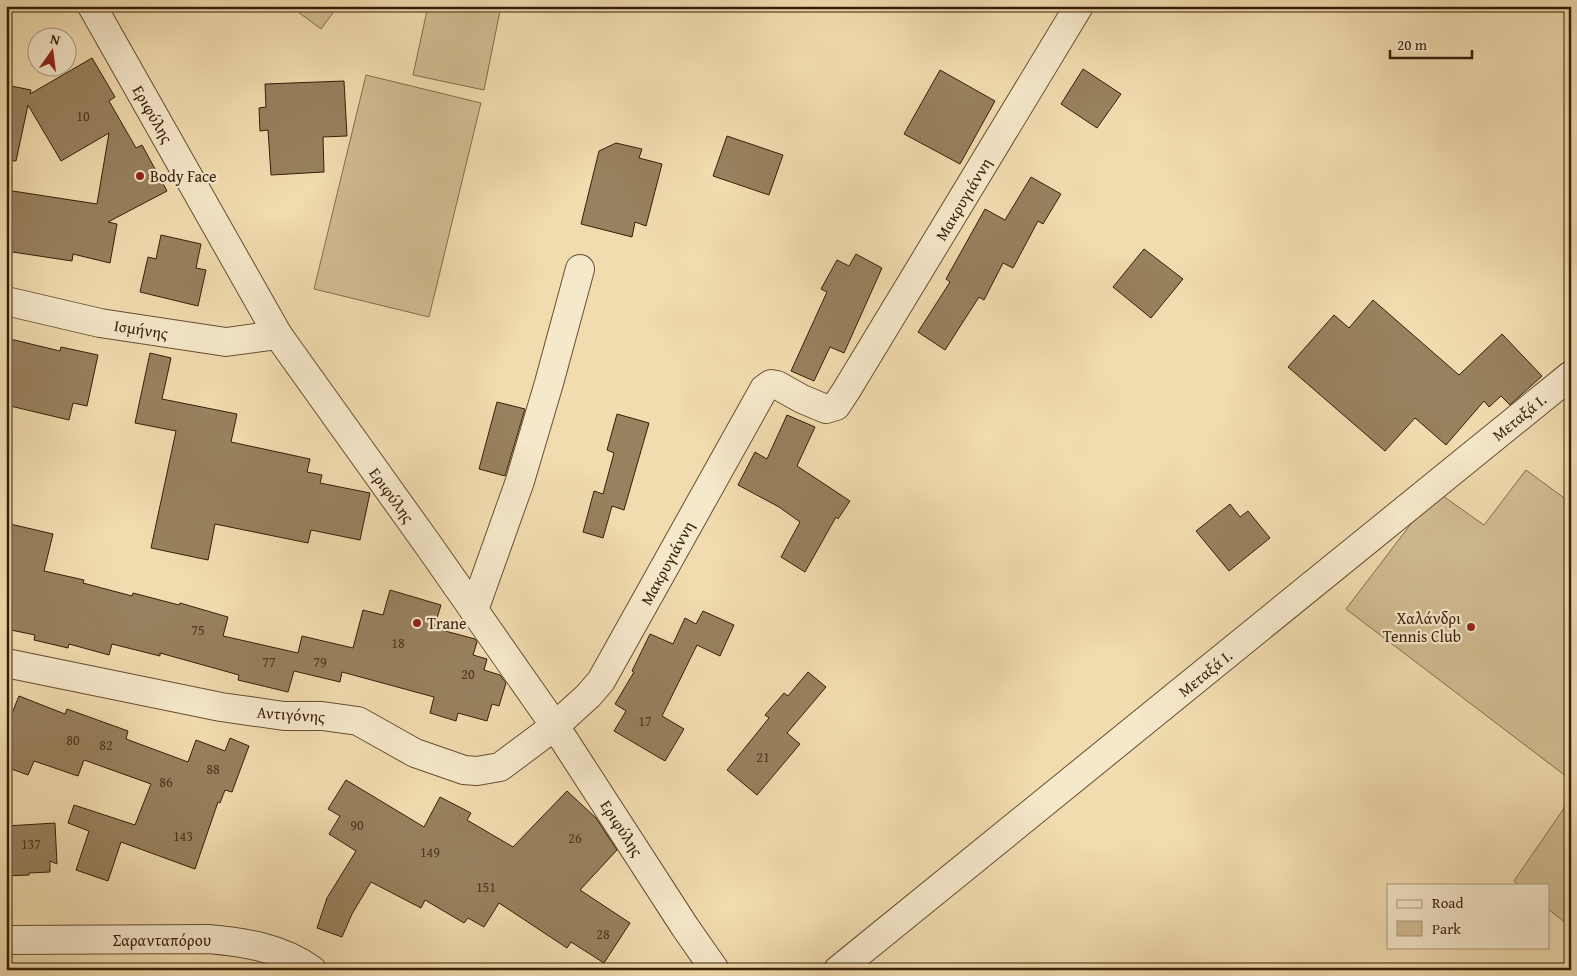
<svg xmlns="http://www.w3.org/2000/svg" width="1577" height="976" viewBox="0 0 1577 976" font-family="'Gentium Book Plus',serif">
	<rect width="100%" height="100%" fill="#f1dcaf"/>
	<filter id="stains"><feTurbulence type="fractalNoise" baseFrequency=".004" numOctaves="4"/><feColorMatrix values="0 0 0 0 .2 0 0 0 0 .09 0 0 0 0 .02 0 0 0 .5 -.17"/></filter>
	<radialGradient id="worn" r=".72"><stop offset=".6" stop-color="#630" stop-opacity="0"/><stop offset="1" stop-color="#630" stop-opacity=".3"/></radialGradient>
	<!-- green -->
	<g fill="#d1bc92" stroke="#846d4c">
		<polygon points="290,6 338,6 321,29"/>
		<polygon points="428,6 501,6 484,90 413,75"/>
		<polygon points="366,75 481,103 429,317 314,289"/>
		<polygon points="1526,470 1571,503 1571,780 1346,609 1436,491 1484,525"/>
		<polygon points="1571,798 1571,927 1548,909 1548,885 1519,885 1514,881"/>
	</g>
	<!-- building -->
	<g fill="#98815e" stroke="#371e07">
		<polygon points="92,58 115,97 109,101 136,148 142,145 167,191 108,222 117,224 110,263 73,254 72,261 6,251 6,190 97,204 109,133 61,161 28,105 16,161 6,160 6,85 31,90 30,94"/>
		<polygon points="1083,69 1121,94 1097,128 1061,104"/>
		<polygon points="940,70 995,101 960,164 904,134"/>
		<polygon points="344,81 347,136 323,137 324,172 271,175 268,130 260,131 259,108 266,107 265,84"/>
		<polygon points="727,136 783,155 769,195 713,176"/>
		<polygon points="616,143 642,149 639,158 662,164 646,226 635,222 632,237 581,224 599,151"/>
		<polygon points="1031,177 1061,194 1043,224 1038,221 1013,268 1003,263 984,300 979,297 945,350 918,332 950,282 946,279 985,209 1005,220"/>
		<polygon points="161,235 201,244 196,268 206,270 198,306 140,292 148,257 156,259"/>
		<polygon points="1144,249 1183,279 1151,318 1113,287"/>
		<polygon points="856,254 882,268 844,353 830,347 814,381 791,371 827,292 821,289 837,260 849,266"/>
		<polygon points="1373,300 1459,375 1502,334 1542,376 1510,405 1501,396 1489,407 1484,401 1446,445 1415,418 1385,451 1288,367 1334,315 1349,328"/>
		<polygon points="6,338 60,351 61,347 98,355 87,406 73,403 69,420 6,405"/>
		<polygon points="150,353 171,358 162,399 237,414 231,442 310,459 307,472 322,475 320,483 370,493 360,540 311,530 308,543 215,524 208,560 151,548 176,431 135,423"/>
		<polygon points="497,402 525,409 505,476 479,469"/>
		<polygon points="617,414 649,423 624,510 612,506 603,538 583,532 594,491 603,494 614,453 607,450"/>
		<polygon points="787,415 815,427 797,466 850,501 838,519 836,517 805,572 781,557 800,522 779,507 738,485 755,452 767,459"/>
		<polygon points="1230,504 1240,517 1248,511 1270,538 1229,571 1196,531"/>
		<polygon points="6,523 53,534 44,571 84,580 83,583 132,596 133,593 179,605 180,603 228,617 223,636 298,653 302,636 353,648 363,610 383,615 390,590 441,605 434,628 475,639 477,642 473,655 487,659 484,670 500,675 506,683 499,706 492,704 487,721 458,713 456,721 430,713 434,697 342,672 340,682 294,671 288,692 238,680 239,675 160,653 160,656 112,644 109,655 69,644 68,648 34,640 35,635 6,629"/>
		<polygon points="703,611 734,625 720,656 697,645 662,716 684,729 665,761 614,731 626,711 615,704 634,672 632,671 650,634 673,644 685,618 696,624"/>
		<polygon points="808,672 826,687 787,733 800,744 757,795 727,770 769,718 765,715 784,693 788,696"/>
		<polygon points="19,696 65,714 67,709 128,731 126,739 188,762 196,740 225,751 230,738 249,746 232,792 225,790 220,803 218,802 195,869 121,842 108,881 76,870 89,831 68,823 74,805 135,825 151,784 84,760 78,776 34,761 28,775 6,767 6,728"/>
		<polygon points="346,780 424,827 440,797 471,813 467,820 513,847 567,791 596,818 617,850 580,890 630,923 604,963 571,942 567,948 499,903 484,927 468,918 464,923 425,900 421,908 371,882 352,914 342,937 317,928 327,898 356,851 329,834 340,816 328,809"/>
		<polygon points="55,823 57,864 50,861 50,872 29,873 29,875 6,876 6,826"/>
	</g>
	<g fill="none" stroke-linecap="round" stroke-linejoin="round">
		<!-- minor casing -->
		<g stroke="#664e31" stroke-width="30">
			<g id="minor">
				<polyline points="92,6 278,335 429,546 555,726 685,927 715,970"/>
				<polyline points="6,301 100,323 226,342 278,335"/>
				<polyline points="474,610 520,481 549,383 580,269"/>
				<polyline points="6,663 221,707 284,716 322,716 358,721 415,753 464,770 477,771 500,767 555,726 588,696 601,681 764,389 771,384 777,385 802,399 826,409 836,406 846,391 1079,6"/>
				<path d="M6 940 208 939C244 942 282 948 312 970"/>
				<polyline points="838,970 1571,375"/>
			</g>
		</g>
		<!-- minor -->
		<use href="#minor" stroke="#f6e8cb" stroke-width="28"/>
	</g>
	<!-- markers -->
	<g fill="#8f2418" stroke="#f6e8cb" stroke-width="2">
		<circle cx="140" cy="176" r="5"/>
		<circle cx="417" cy="623" r="5"/>
		<circle cx="1471" cy="627" r="5"/>
	</g>
	<g text-anchor="middle" stroke-width="4.5" stroke-linejoin="round" paint-order="stroke">
		<!-- number labels -->
		<g font-size="14" fill="#4f371d">
			<text x="83" y="121">10</text>
			<text x="198" y="635">75</text>
			<text x="398" y="648">18</text>
			<text x="269" y="667">77</text>
			<text x="320" y="667">79</text>
			<text x="468" y="679">20</text>
			<text x="645" y="726">17</text>
			<text x="73" y="745">80</text>
			<text x="106" y="750">82</text>
			<text x="763" y="762">21</text>
			<text x="213" y="774">88</text>
			<text x="166" y="787">86</text>
			<text x="357" y="830">90</text>
			<text x="183" y="841">143</text>
			<text x="575" y="843">26</text>
			<text x="31" y="849">137</text>
			<text x="430" y="857">149</text>
			<text x="486" y="892">151</text>
			<text x="603" y="939">28</text>
		</g>
		<!-- street labels -->
		<g font-size="16" fill="#371e07" stroke="#f6e8cb">
			<text transform="translate(153 114) rotate(60)" y="6">Εριφύλης</text>
			<text transform="translate(963 199) rotate(-59)" y="6">Μακρυγιάννη</text>
			<text transform="translate(141 329) rotate(9)" y="6">Ισμήνης</text>
			<text transform="translate(1519 417) rotate(-39)" y="6">Μεταξά Ι.</text>
			<text transform="translate(392 495) rotate(54)" y="6">Εριφύλης</text>
			<text transform="translate(667 563) rotate(-61)" y="6">Μακρυγιάννη</text>
			<text transform="translate(1205 673) rotate(-39)" y="6">Μεταξά Ι.</text>
			<text transform="translate(291 714) rotate(4)" y="6">Αντιγόνης</text>
			<text transform="translate(622 828) rotate(57)" y="6">Εριφύλης</text>
			<text x="162" y="946">Σαρανταπόρου</text>
		</g>
		<!-- poi labels -->
		<g font-size="16" fill="#371e07" stroke="#f6e8cb" text-anchor="start">
			<text x="150" y="182">Body Face</text>
			<text x="1461" y="624" text-anchor="end">Χαλάνδρι<tspan x="1461" dy="18">Tennis Club</tspan></text>
			<text x="427" y="629">Trane</text>
		</g>
	</g>
	<!-- margin -->
	<rect width="1577" height="976" fill="none" stroke="#f1dcaf" stroke-width="25"/>
	<rect x="8" y="8" width="1562" height="961" fill="none" stroke="#371e07" stroke-width="2.5"/>
	<rect x="12" y="12" width="1552" height="951" fill="none" stroke="#371e07"/>
	<!-- legend -->
	<rect x="1387" y="884" width="162" height="65" fill="#f6e8cb" stroke="#aa977d"/>
	<rect x="1397" y="900" width="25" height="8" fill="#f6e8cb" stroke="#aa977d"/>
	<text x="1432" y="908" font-size="15" fill="#371e07">Road</text>
	<rect x="1397" y="921" width="25" height="15" fill="#d1bc92" stroke="#aa977d"/>
	<text x="1432" y="934" font-size="15" fill="#371e07">Park</text>
	<!-- north arrow -->
	<g transform="translate(52 52) rotate(14)"><circle r="24" fill="#f6e8cb" stroke="#aa977d"/>
	<path d="M0-4L9 19L0 12L-9 19Z" fill="#8f2418"/>
	<text y="-8" font-size="14" font-weight="bold" text-anchor="middle" fill="#371e07">N</text>
	</g>
	<!-- scale -->
	<path d="M1390 50v8h82v-8" fill="none" stroke="#371e07" stroke-width="2.5"/>
	<text x="1397" y="50" font-size="15" fill="#371e07" stroke="#f6e8cb" stroke-width="4" paint-order="stroke">20 m</text>
	<rect width="100%" height="100%" filter="url(#stains)"/>
	<rect width="100%" height="100%" fill="url(#worn)"/>
</svg>
